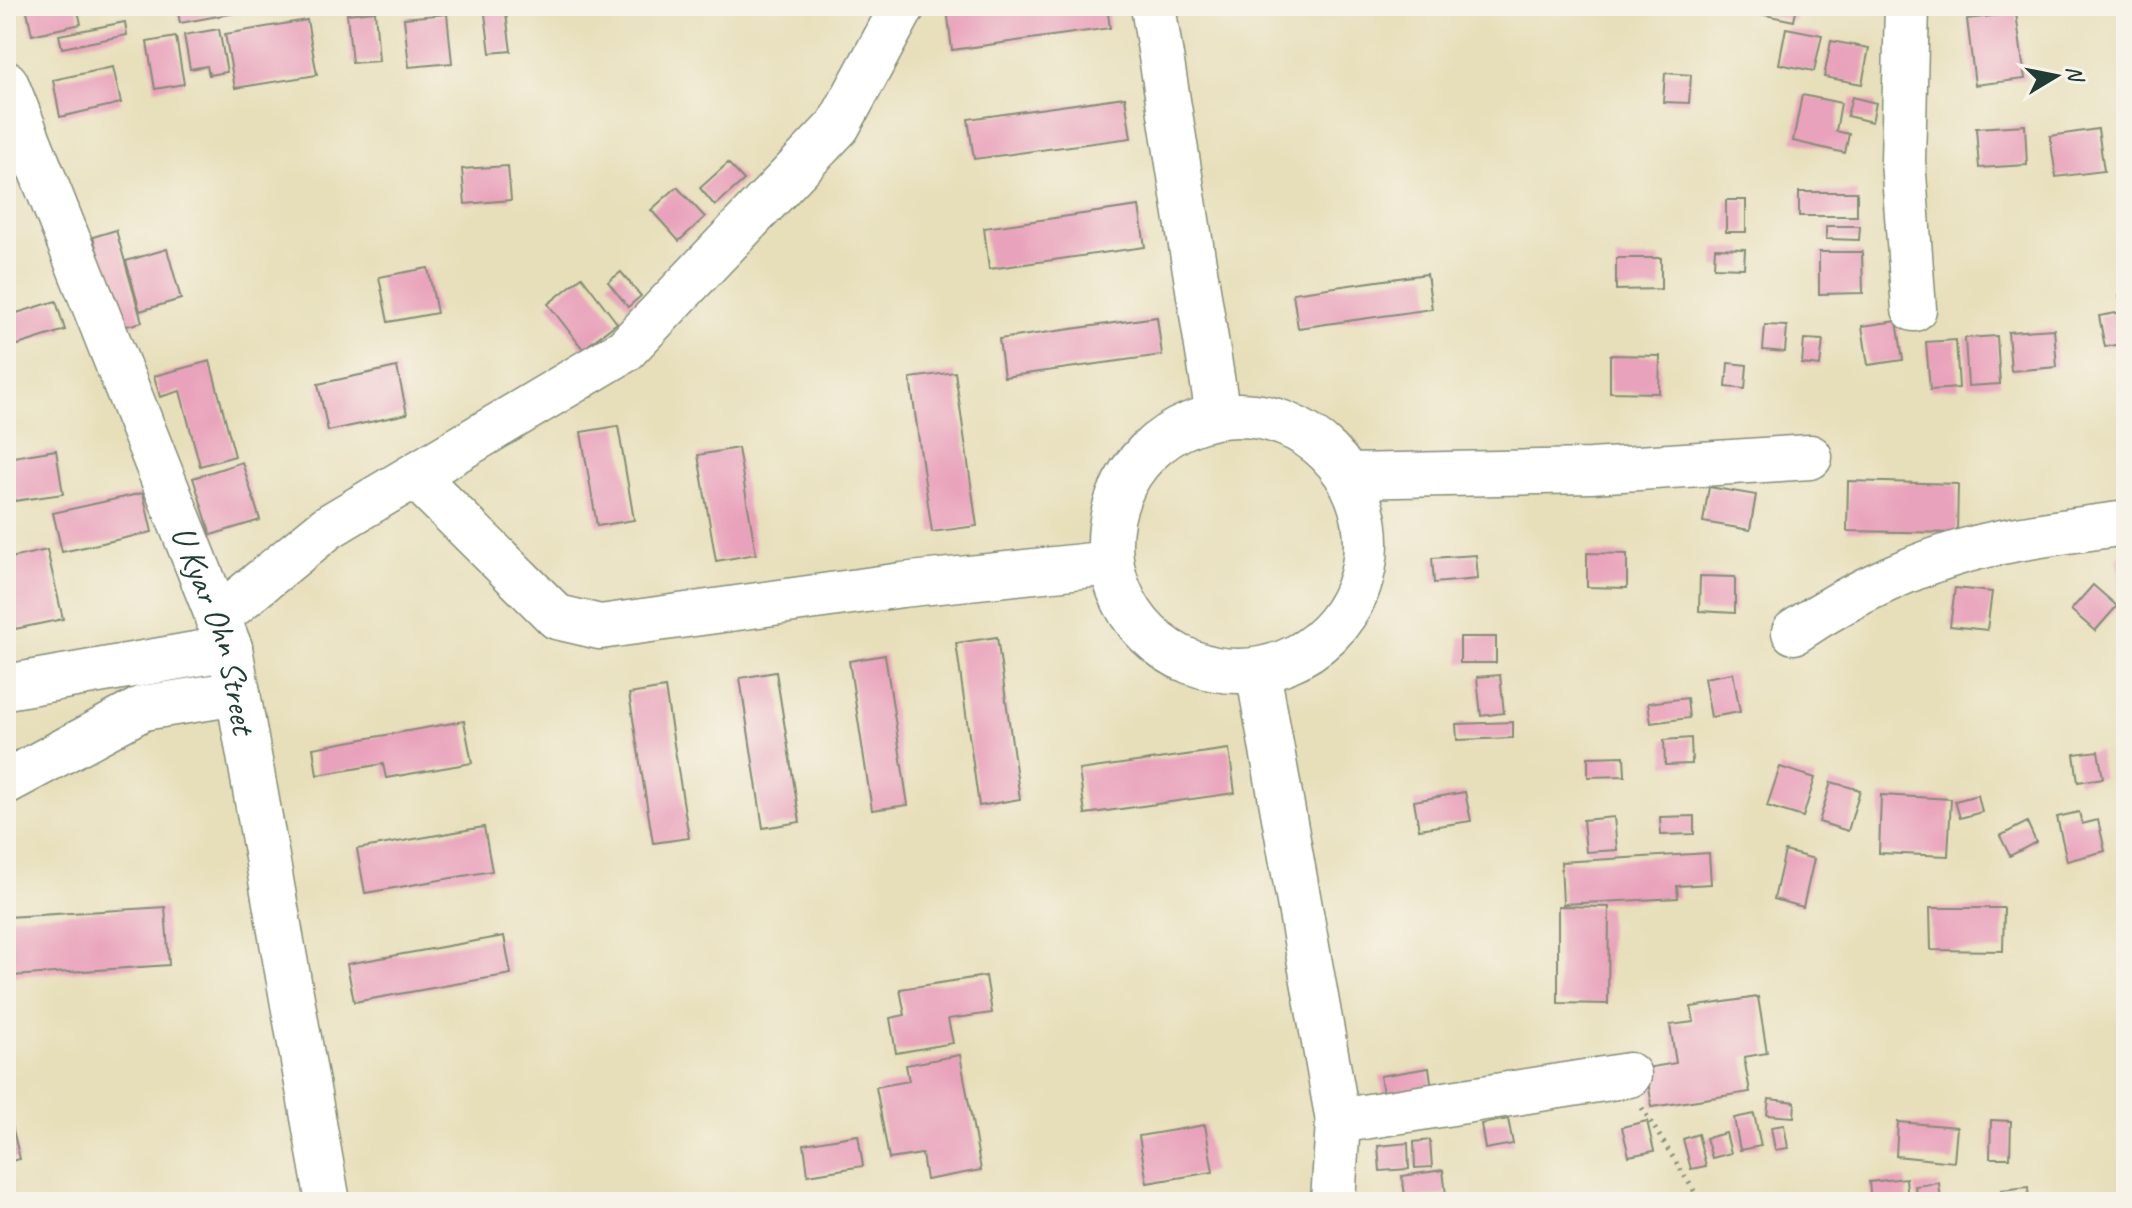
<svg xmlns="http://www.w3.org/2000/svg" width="2132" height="1208" viewBox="0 0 2132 1208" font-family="Caveat,sans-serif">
	<rect width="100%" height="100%" fill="#f7f3e8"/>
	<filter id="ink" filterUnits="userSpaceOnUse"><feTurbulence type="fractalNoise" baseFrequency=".0125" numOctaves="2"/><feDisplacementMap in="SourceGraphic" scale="16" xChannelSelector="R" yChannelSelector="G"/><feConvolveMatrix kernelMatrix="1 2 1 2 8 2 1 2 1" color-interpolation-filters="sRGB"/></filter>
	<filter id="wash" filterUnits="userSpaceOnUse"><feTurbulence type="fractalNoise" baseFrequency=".006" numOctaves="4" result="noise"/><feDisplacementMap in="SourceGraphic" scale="32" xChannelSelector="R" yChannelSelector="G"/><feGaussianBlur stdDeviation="1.8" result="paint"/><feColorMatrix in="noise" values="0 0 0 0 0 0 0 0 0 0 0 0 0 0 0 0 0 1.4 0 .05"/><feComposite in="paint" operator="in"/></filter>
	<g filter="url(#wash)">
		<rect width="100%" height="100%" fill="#e7dfba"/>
		<g id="blocks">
			<!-- building -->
			<g fill="#e9a2bb">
				<polygon points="26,6 77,6 81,24 32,35"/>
				<polygon points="177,6 250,6 251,10 180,23"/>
				<polygon points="484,6 505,6 511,51 490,53"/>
				<polygon points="965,6 1107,6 1110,28 952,50 947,9"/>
				<polygon points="1748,6 1797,6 1794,21 1746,11"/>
				<polygon points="375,11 379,61 352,63 347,14"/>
				<polygon points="2016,13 2025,79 1975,85 1967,19"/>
				<polygon points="447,14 452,63 409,67 404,18"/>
				<polygon points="307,20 317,75 235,88 225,34"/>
				<polygon points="125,22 127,35 62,48 59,35"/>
				<polygon points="1786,28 1822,35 1814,71 1779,64"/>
				<polygon points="219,29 227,72 209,75 207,66 190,69 184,35"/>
				<polygon points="176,37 184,84 155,89 147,42"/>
				<polygon points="1831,41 1869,48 1862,84 1824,77"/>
				<polygon points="113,67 121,103 60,117 53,80"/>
				<polygon points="1665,73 1691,75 1689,103 1663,102"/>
				<polygon points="1802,95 1841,103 1836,131 1849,134 1845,153 1793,141"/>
				<polygon points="1125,97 1131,138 974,159 968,119"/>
				<polygon points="1852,97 1876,103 1872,122 1847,116"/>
				<polygon points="2025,125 2027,165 1979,168 1976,128"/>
				<polygon points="2098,129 2104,171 2056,177 2050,136"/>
				<polygon points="728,163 744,180 715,206 700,188"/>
				<polygon points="508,166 511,200 465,204 462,169"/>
				<polygon points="677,187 705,217 679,241 651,210"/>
				<rect x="1799" y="192" width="58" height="24"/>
				<rect x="1726" y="200" width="20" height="32"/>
				<polygon points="1139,206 1145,247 989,269 984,228"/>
				<polygon points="1826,226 1860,226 1859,240 1826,239"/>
				<polygon points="116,230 142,322 119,328 93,237"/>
				<polygon points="1715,248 1745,249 1744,268 1714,267"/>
				<polygon points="167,249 181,299 140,311 126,261"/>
				<polygon points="1819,252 1862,252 1863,293 1819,294"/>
				<polygon points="1616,258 1661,258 1661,289 1616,290"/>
				<polygon points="428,268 437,313 388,322 379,277"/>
				<polygon points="621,272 641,296 628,307 608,282"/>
				<polygon points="1427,274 1432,309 1298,328 1293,293"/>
				<polygon points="582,277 617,323 583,349 548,304"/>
				<polygon points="2126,295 2126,343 2105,347 2099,316 2122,312 2119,296"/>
				<polygon points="56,301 65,330 15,346 7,316"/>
				<polygon points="1157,317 1162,355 1004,377 999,339"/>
				<polygon points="1897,321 1903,360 1868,365 1862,326"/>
				<polygon points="1765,325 1787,326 1785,352 1763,350"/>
				<polygon points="2054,329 2057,367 2011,371 2008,332"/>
				<polygon points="1997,336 2000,384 1968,386 1965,338"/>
				<polygon points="1804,339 1823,340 1820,366 1802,364"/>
				<polygon points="1956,340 1959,388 1930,390 1926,342"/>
				<polygon points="1610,355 1660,356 1659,393 1610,392"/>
				<polygon points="210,361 235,456 200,466 180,391 160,397 154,376"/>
				<polygon points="1728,363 1747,365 1745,389 1726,387"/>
				<polygon points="397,367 407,414 328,431 318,384"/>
				<polygon points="955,372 977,526 932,532 910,378"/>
				<polygon points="618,426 634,520 597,526 581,432"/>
				<polygon points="738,448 756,554 716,561 698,455"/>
				<polygon points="56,450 63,494 14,501 7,458"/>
				<polygon points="242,462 260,520 211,535 193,478"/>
				<polygon points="1848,481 1958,484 1957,533 1847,531"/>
				<polygon points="1709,487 1756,495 1750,530 1703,522"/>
				<polygon points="143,493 152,532 62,552 53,513"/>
				<polygon points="47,550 63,619 15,629 6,587 6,559"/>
				<polygon points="1587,553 1627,554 1627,588 1587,587"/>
				<polygon points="1476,555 1478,579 1434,583 1432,558"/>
				<polygon points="2126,555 2126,593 2121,594 2117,556"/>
				<polygon points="1700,576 1735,577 1735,613 1699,611"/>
				<polygon points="2093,585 2117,606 2095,631 2071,610"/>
				<polygon points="1955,588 1992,592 1987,630 1950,626"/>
				<polygon points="997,637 1020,799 979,806 956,643"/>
				<rect x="1460" y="637" width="36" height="26"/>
				<polygon points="885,655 908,805 872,810 849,661"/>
				<polygon points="776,672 800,822 763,828 740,678"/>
				<polygon points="1733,673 1740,712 1711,717 1704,678"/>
				<polygon points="1500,675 1504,713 1481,716 1477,677"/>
				<polygon points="665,688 689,838 653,843 629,694"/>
				<polygon points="1687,698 1689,718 1651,723 1648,703"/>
				<polygon points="464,721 472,763 386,778 383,764 317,775 313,748"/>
				<polygon points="1513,722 1513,738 1457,740 1456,724"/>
				<polygon points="1691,738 1692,764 1665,765 1664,740"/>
				<polygon points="1229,749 1235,793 1085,814 1079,770"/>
				<polygon points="2098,751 2103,778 2078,782 2074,754"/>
				<polygon points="1624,756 1625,776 1588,777 1588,757"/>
				<polygon points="1780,767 1815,778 1803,817 1767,806"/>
				<polygon points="1831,782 1860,790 1848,831 1819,822"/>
				<polygon points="1465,792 1471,821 1419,829 1414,801"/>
				<polygon points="1881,795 1951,799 1948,856 1879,853"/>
				<polygon points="1978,795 1982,812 1960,818 1955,801"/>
				<polygon points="2079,812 2082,824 2098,820 2105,851 2067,861 2057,817"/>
				<polygon points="1694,816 1694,834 1661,835 1660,817"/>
				<polygon points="1614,817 1617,850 1586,852 1583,820"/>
				<polygon points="2027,822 2036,842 2010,856 2000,836"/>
				<polygon points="484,827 492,871 365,893 357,849"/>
				<polygon points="1785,851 1814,859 1803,907 1774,899"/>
				<polygon points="1709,853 1711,884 1677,886 1678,898 1563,904 1561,862"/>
				<polygon points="1558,906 1609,907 1608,1004 1558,1003"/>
				<polygon points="165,907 169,965 12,976 8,917"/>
				<polygon points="1930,908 2004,908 2003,951 1931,950"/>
				<polygon points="504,936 511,974 354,1002 347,964"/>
				<polygon points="986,976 992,1013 948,1019 953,1043 896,1053 890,1018 905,1015 900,989"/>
				<polygon points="1758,997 1767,1053 1744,1057 1750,1092 1652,1107 1646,1068 1676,1063 1670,1025 1694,1022 1691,1007"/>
				<polygon points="960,1055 981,1170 926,1180 922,1154 889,1159 876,1087 909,1081 906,1065"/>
				<polygon points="1429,1068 1433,1095 1385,1103 1380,1076"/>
				<polygon points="1769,1099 1795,1102 1794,1117 1767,1115"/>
				<polygon points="6,1101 20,1159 6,1162"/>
				<polygon points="1754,1114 1761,1146 1740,1150 1734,1118"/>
				<polygon points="1508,1119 1513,1144 1485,1149 1481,1124"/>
				<polygon points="1991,1120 2011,1121 2010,1158 1990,1158"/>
				<polygon points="1647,1121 1654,1151 1629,1156 1622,1127"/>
				<polygon points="1898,1122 1957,1127 1954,1162 1896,1156"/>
				<polygon points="1205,1125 1213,1172 1147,1183 1139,1136"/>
				<polygon points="1784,1125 1788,1148 1775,1150 1771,1127"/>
				<polygon points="1726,1133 1731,1153 1712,1158 1706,1138"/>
				<polygon points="1698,1134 1706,1166 1691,1169 1683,1139"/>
				<polygon points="858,1135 863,1166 808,1175 804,1144"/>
				<polygon points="1430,1140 1432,1167 1415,1168 1414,1142"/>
				<polygon points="1408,1143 1409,1169 1380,1171 1378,1146"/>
				<polygon points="1443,1170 1446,1195 1406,1201 1402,1176"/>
				<polygon points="1906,1178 1908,1202 1871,1202 1869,1182"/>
				<polygon points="1939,1183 1941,1202 1917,1202 1915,1186"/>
				<polygon points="2028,1187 2029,1202 2002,1202 2001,1190"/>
			</g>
		</g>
	</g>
	<g filter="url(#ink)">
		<use href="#blocks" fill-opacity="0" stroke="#838e77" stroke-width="2"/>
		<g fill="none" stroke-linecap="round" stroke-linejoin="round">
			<!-- minor casing -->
			<g stroke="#838e77" stroke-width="47">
				<g id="minor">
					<polyline points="1153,6 1218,415"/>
					<polyline points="1907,6 1903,161 1914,309"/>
					<path id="s1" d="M6 83 230 648 328 1202"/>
					<circle cx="1238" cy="543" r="128"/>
					<polyline points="1348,476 1591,471 1810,457"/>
					<polyline points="416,477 557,617 600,627 902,585 1111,563"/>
					<polyline points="217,618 328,527 625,350 838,126 903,6"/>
					<path d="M1794 632C1853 592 1927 557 1997 543 2040 534 2083 529 2126 523"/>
					<polyline points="1258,671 1338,1121 1629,1075"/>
					<polyline points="6,687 230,648"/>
					<polyline points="6,782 143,708 238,693"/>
					<polyline points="1333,1202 1338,1121"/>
				</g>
			</g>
			<!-- path -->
			<polyline stroke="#838e77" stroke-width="5" stroke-dasharray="2 6" stroke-linecap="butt" points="1642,1108 1701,1202"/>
			<!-- minor -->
			<use href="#minor" stroke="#fff" stroke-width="44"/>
		</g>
	</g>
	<g text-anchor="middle" stroke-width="6" stroke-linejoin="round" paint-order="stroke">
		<!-- street labels -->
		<g font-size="34" fill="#1f3d34" stroke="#f7f3e8">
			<text dy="12" stroke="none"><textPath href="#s1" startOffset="586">U Kyar Ohn Street</textPath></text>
		</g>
	</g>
	<!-- margin -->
	<rect width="2132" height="1208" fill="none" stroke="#f7f3e8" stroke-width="32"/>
	<!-- north arrow -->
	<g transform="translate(2056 76) rotate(80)" stroke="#f7f3e8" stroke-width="6" paint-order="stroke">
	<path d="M0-6L14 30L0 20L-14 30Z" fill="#1f3d34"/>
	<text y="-12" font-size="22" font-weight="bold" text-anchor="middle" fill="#1f3d34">N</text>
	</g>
</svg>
